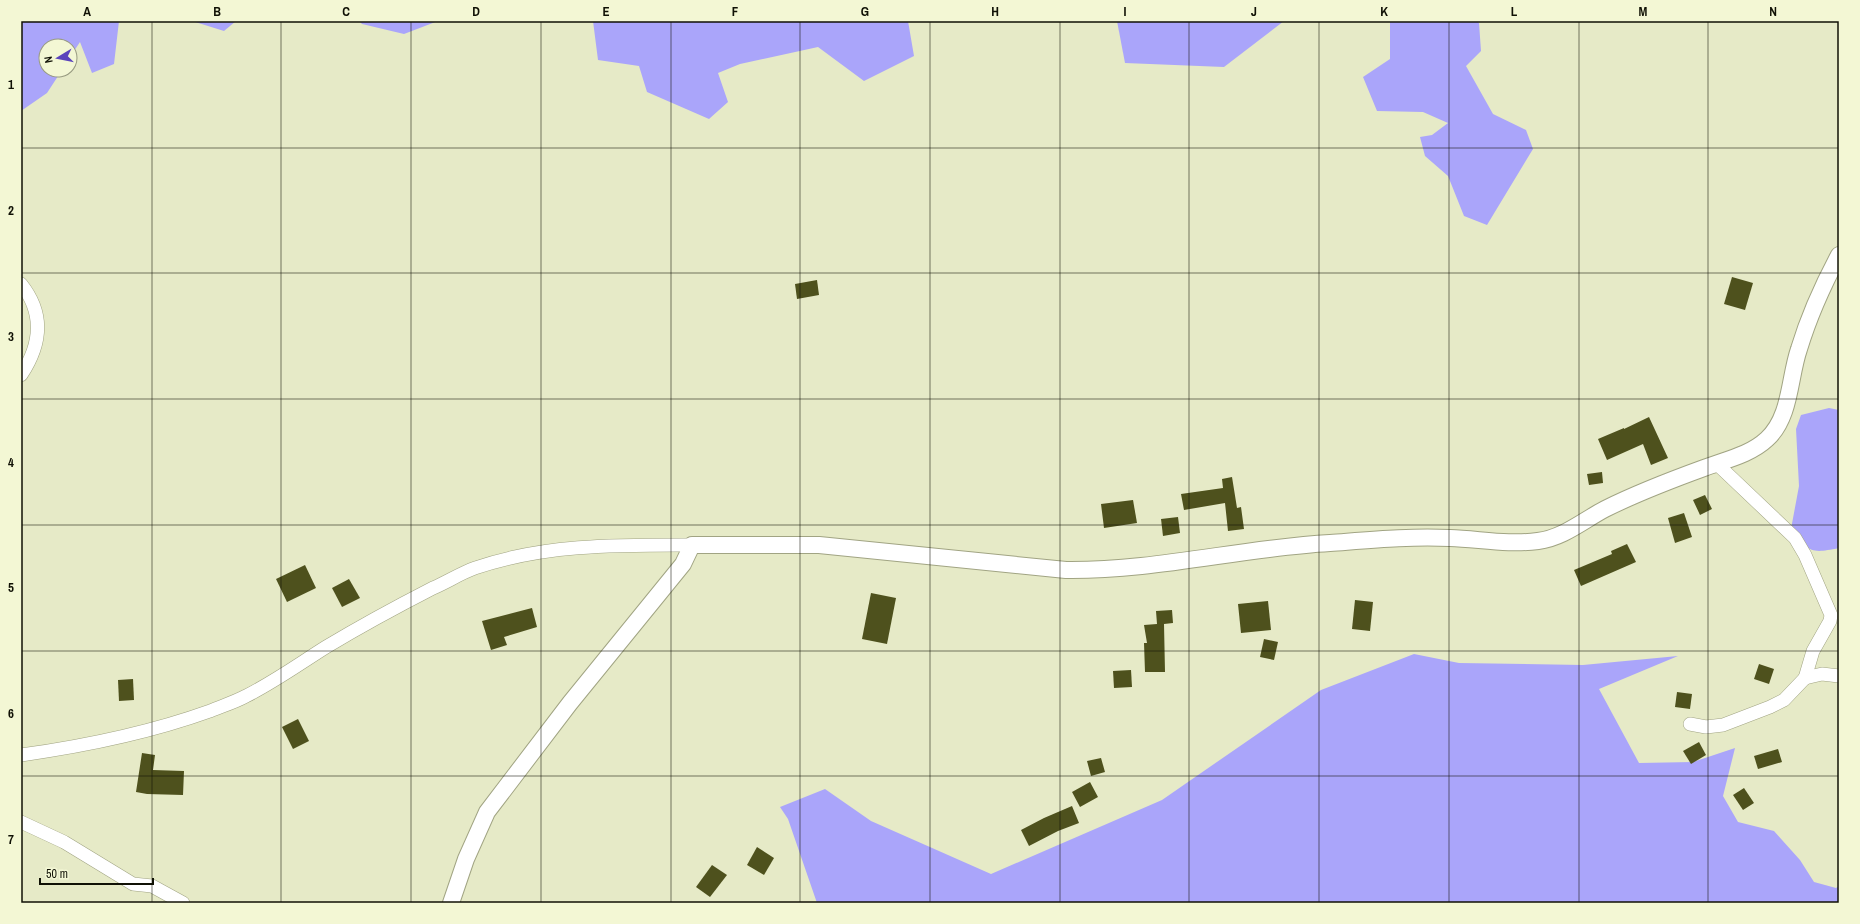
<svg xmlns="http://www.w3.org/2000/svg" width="1860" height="924" viewBox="0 0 1860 924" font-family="'Archivo Narrow',sans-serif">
	<rect width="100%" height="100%" fill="#e6eac7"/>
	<!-- forest -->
	<g fill="#aaa5fa">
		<polygon points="21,21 119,21 114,64 92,73 80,42 70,57 70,46 46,46 46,70 62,70 47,93 21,111"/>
		<polygon points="192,21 236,21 224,31"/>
		<polygon points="359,21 438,21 404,34 362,24"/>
		<polygon points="593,21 908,21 914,56 864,81 818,47 740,64 718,73 728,102 709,119 647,92 639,66 598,60"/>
		<polygon points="1117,21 1284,21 1224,67 1125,63"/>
		<polygon points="1390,21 1476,21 1479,23 1481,51 1466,66 1493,114 1526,130 1533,149 1487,225 1464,216 1448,176 1425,156 1420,137 1432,135 1448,123 1423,112 1377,111 1363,77 1390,59"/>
		<path d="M1829 408 1839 410V548C1810 554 1809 552 1791 529L1799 486 1796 429 1801 415Z"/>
		<polygon points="1414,654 1459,663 1583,665 1678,656 1599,689 1639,763 1693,762 1735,748 1723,796 1738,822 1774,831 1800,860 1814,882 1836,888 1839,886 1839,903 817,903 788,819 780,807 825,789 871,821 991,874 1162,800 1321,690"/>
	</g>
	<!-- building -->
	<g fill="#4e511d">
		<polygon points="1732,277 1753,283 1745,310 1724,304"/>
		<polygon points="817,280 819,295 797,299 795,284"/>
		<polygon points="1649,417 1668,458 1651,465 1643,444 1607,460 1598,439 1624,428 1624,429"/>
		<polygon points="1602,472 1603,483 1589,485 1587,474"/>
		<polygon points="1232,477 1237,508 1241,507 1244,529 1228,531 1225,503 1184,510 1181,494 1223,488 1222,479"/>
		<polygon points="1705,495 1712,509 1700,515 1693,500"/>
		<polygon points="1133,500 1137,523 1104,528 1101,504"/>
		<polygon points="1684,513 1692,537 1675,543 1668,518"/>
		<polygon points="1178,517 1180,533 1163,536 1161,519"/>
		<polygon points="1627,544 1636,562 1581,586 1574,570 1612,554 1611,551"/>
		<polygon points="305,565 316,588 287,602 276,579"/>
		<polygon points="349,579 360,598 342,607 332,588"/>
		<polygon points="871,593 896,598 887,644 862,639"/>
		<polygon points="1355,600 1373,602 1370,631 1352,629"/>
		<polygon points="1268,601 1271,630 1241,633 1238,604"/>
		<polygon points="532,608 537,627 504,637 507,645 491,650 482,621"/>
		<polygon points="1172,610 1173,623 1164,624 1165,672 1145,672 1144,643 1147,643 1144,625 1157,624 1156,611"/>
		<polygon points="1264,639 1278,642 1274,660 1260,657"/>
		<polygon points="1759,664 1774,669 1769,684 1754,679"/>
		<polygon points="1131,670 1132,687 1114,688 1113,671"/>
		<polygon points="133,679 134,700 119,701 118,680"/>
		<polygon points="1677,692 1692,694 1690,709 1675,707"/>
		<polygon points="298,719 309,741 293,749 282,727"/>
		<polygon points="1699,742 1706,755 1691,764 1683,751"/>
		<polygon points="1778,749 1782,762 1758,769 1754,756"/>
		<polygon points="142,753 155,755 153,770 184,771 183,795 147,794 136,792"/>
		<polygon points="1101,758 1105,772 1091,776 1087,761"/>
		<polygon points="1090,782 1098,797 1080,807 1072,792"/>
		<polygon points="1744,788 1754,803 1743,810 1733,795"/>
		<polygon points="1072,806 1079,823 1058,831 1029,846 1021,830 1044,818"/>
		<polygon points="757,847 774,858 764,875 747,865"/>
		<polygon points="712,865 727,875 710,897 696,887"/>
	</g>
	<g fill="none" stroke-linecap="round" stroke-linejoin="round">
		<!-- minor casing -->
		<g stroke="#a1a483" stroke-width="14">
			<g id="minor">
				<path d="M21 284C45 314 41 345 21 375"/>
				<polyline points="1716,463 1795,538 1805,555 1831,615 1830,621 1813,651 1805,678 1822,674 1839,676"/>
				<polyline points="1690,724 1706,727 1723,725 1770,707 1784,700 1805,678"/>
				<path d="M21 755C85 746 149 733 210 711 222 706 235 702 246 696 274 682 299 664 326 647 361 626 396 607 433 588 447 582 461 573 475 568 545 544 619 545 692 545"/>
				<polyline points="21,822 64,842 133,884 152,886 183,903"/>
			</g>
		</g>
		<!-- tertiary casing -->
		<g stroke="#a1a483" stroke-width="18">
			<path id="tertiary" d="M451 903 466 859 487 812 570 703 683 564 692 545H819L1066 570C1154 571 1242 548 1330 543 1370 540 1410 536 1450 538 1479 539 1509 545 1538 541 1563 538 1584 520 1605 509 1637 493 1671 480 1704 468 1725 460 1750 455 1767 439 1791 417 1789 378 1799 349 1809 316 1823 285 1839 255"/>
		</g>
		<!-- minor -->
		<use href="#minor" stroke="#fff" stroke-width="13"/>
		<!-- tertiary -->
		<use href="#tertiary" stroke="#fff" stroke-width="16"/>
	</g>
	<!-- grid -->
	<path fill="none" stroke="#101105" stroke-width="1" stroke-opacity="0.55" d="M152 21V903M281 21V903M411 21V903M541 21V903M671 21V903M800 21V903M930 21V903M1060 21V903M1189 21V903M1319 21V903M1449 21V903M1579 21V903M1708 21V903M21 148H1839M21 273H1839M21 399H1839M21 525H1839M21 651H1839M21 776H1839"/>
	<!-- border -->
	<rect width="1860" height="924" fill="none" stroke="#f3f7d4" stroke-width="44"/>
	<!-- north arrow -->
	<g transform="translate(58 58) rotate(260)"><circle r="19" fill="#f3f7d4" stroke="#989b81"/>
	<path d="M0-3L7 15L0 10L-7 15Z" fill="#5b44bc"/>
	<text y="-6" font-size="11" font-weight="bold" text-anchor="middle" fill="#101105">N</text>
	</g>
	<!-- scale -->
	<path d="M40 878v6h113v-6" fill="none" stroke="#101105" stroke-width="2"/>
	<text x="46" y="878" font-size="12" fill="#101105" stroke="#f3f7d4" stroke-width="3" paint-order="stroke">50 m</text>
	<rect x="22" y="22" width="1816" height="880" fill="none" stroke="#101105" stroke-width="1.5"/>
	<g font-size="13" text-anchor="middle" font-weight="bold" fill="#101105">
		<text x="87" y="16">A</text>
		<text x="217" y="16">B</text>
		<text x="346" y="16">C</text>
		<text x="476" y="16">D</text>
		<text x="606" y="16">E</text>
		<text x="735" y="16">F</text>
		<text x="865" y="16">G</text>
		<text x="995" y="16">H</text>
		<text x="1125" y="16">I</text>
		<text x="1254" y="16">J</text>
		<text x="1384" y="16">K</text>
		<text x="1514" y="16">L</text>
		<text x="1643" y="16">M</text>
		<text x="1773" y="16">N</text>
		<text x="11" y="89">1</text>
		<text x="11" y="215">2</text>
		<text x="11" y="341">3</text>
		<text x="11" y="467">4</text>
		<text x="11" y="592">5</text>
		<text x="11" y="718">6</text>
		<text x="11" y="844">7</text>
	</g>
</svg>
